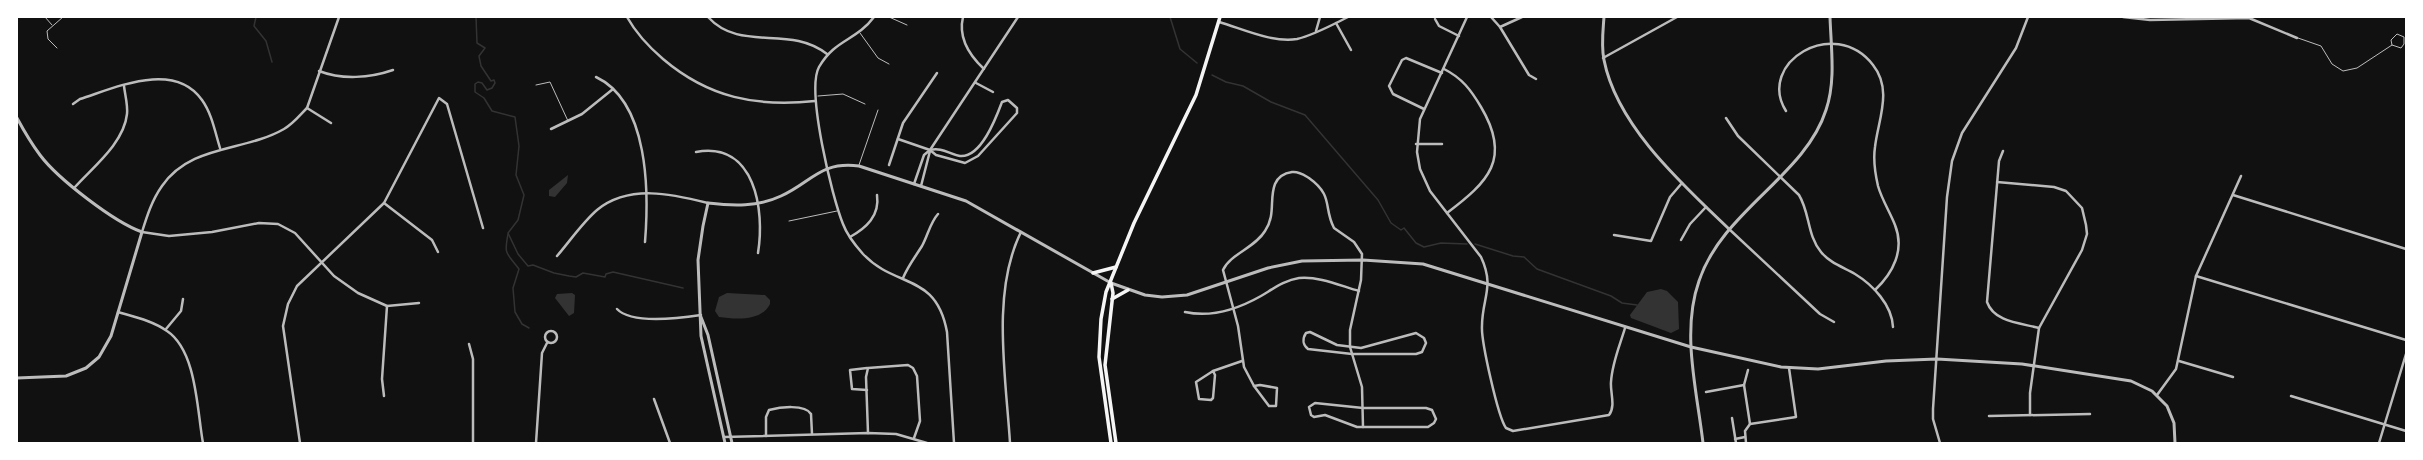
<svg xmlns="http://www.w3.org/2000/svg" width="2423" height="460" viewBox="0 0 2423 460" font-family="Rubik,sans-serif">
	<rect width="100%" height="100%" fill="#111"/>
	<!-- water -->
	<g fill="#333">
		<polygon points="568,175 567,183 555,197 549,196 549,190"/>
		<polygon points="1661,289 1667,291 1678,302 1679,329 1671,333 1631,318 1630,315 1647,292"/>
		<polygon points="572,293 575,295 574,313 569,316 555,298 557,294"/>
		<path d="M727 293 765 295 770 300V304C761 322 735 319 719 317L715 311 719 297Z"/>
	</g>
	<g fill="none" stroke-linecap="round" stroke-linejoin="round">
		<!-- stream -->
		<g stroke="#333" stroke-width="1.5">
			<polyline points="256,17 254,26 266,41 272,62"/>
			<polyline points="476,17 477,43 485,48 479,56 481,66 491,81 494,80 495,83 492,88 487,90 482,83 478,82 475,84 475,92 484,98 492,111 515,117 519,146 516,175 524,195 518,220 508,233 518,254 528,266 533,265 554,273 569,276 576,277 583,273 605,277 606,274 613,272 683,288"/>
			<polyline points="1170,17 1180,49 1197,63"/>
			<polyline points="1212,75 1226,82 1243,86 1271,102 1305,115 1378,200 1391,223 1401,230 1404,228 1416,243 1424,247 1441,243 1467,244"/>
			<path d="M508 234C504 255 506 252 519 269L513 288 515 312 522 324 529 328"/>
			<polyline points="1475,244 1513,256 1524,257 1537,269 1611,296 1622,303 1637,305"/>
		</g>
		<!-- service -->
		<g stroke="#bcbcbc" stroke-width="1">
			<polyline points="45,17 52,25"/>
			<polyline points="889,17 907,25"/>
			<polyline points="860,33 878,58 889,64"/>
			<polyline points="2298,38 2321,46 2332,64 2343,71 2357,68 2392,45 2401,48 2404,44 2404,37 2397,34 2391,40 2392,45"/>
			<polyline points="57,48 48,39 47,31 63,17"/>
			<polyline points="536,85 550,82 568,121"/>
			<polyline points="818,96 843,94 865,104"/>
			<polyline points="859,165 878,110"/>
			<polyline points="789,221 837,211"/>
		</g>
		<!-- minor -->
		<g stroke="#bcbcbc" stroke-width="2.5">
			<path d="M339 17 307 108C300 115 293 124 284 129 244 152 191 144 162 186 152 200 147 216 142 232L169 236 212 232 259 223 278 224 295 233 334 276 358 293 387 306 419 303"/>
			<path d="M627 17C636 33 649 47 663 59 709 98 756 107 815 101"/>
			<path d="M708 17C741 53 789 24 827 54"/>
			<path d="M874 17C856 41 835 39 819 67 806 90 832 197 843 224 847 235 855 245 863 254 896 289 936 272 947 332L954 443"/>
			<path d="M963 17C958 38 969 55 984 69"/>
			<path d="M1467 17 1420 119 1417 152 1420 169 1430 191 1481 257C1495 287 1482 298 1482 326 1481 341 1498 417 1506 428L1513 431 1609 415C1616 406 1610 392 1611 382 1612 363 1620 345 1625 328"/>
			<polyline points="1491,17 1500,27 1529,75 1536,79"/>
			<polyline points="2123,17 2150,20 2249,18 2297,38"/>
			<polyline points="1435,19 1439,26 1459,36"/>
			<path d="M1219 22C1243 29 1272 43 1297 39 1314 35 1332 25 1348 17"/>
			<polyline points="1336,23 1351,50"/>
			<polyline points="1500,27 1522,17"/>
			<polyline points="1316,31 1320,17"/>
			<polyline points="1603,58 1677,17"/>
			<path d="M1444 69C1462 78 1471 90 1481 107 1512 159 1488 182 1447 213"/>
			<path d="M319 71C342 80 370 78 393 70"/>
			<path d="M596 77C649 102 649 192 645 242"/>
			<polyline points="976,83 993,92"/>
			<path d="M73 104 80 99C115 88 174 60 202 100 212 114 215 132 220 148"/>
			<polyline points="307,108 331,123"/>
			<polyline points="1424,109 1393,94 1389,86 1402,60 1406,58 1442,73"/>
			<path d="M1786 111C1756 63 1834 15 1873 65 1893 90 1878 120 1875 147 1873 160 1875 173 1878 186 1882 200 1890 212 1895 225 1905 250 1893 273 1875 290"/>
			<path d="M1726 118 1738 136 1799 195C1810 213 1807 235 1821 252 1830 263 1843 267 1855 274 1873 285 1892 305 1893 327"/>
			<polyline points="551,129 582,114 613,89"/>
			<path d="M898 139 930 150 936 155 965 163 978 156 1017 113V108L1008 100 1002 102C996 118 981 158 960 156 949 154 942 147 930 150"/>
			<polyline points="1416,144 1442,144"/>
			<path d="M2003 151 1999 161 1987 302C1994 322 2020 323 2039 328"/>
			<path d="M696 152C755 141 765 210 758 253"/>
			<polyline points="889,165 903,123 937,73"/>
			<polyline points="1997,182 2054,187 2066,191 2082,208 2086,225 2087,234 2082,250 2039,328 2030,393 2030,415"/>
			<polyline points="914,184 924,155 930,150 1018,17"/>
			<polyline points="921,186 930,151"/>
			<path d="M75 187C93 167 124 143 127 114 128 105 125 95 124 86"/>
			<polyline points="2233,195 2406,249"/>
			<polyline points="384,203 432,240 438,252"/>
			<polyline points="1729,229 1820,314 1834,322"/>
			<polyline points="1614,235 1651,241 1670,197 1682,183"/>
			<path d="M850 237C866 228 880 216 877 195"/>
			<polyline points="1681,240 1690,224 1706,207"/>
			<path d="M557 256C570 241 582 223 597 210 629 184 672 194 708 203"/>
			<polyline points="2196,276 2406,340"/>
			<path d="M903 278C908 266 915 257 922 246 928 235 930 223 938 214"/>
			<path d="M617 309C632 325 681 318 701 315"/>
			<path d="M118 312C135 317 153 321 167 331 197 351 197 411 203 443"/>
			<path d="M1185 312C1212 318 1238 309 1261 296 1273 289 1285 280 1299 278 1319 276 1341 286 1359 291"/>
			<polyline points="166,329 181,311 183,299"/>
			<circle cx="551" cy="337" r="6"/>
			<path d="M1310 332 1337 345 1361 348 1416 333 1424 338 1426 343 1422 352 1416 354H1352L1308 349C1303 345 1302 339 1306 333Z"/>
			<polyline points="469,344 473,359 473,443"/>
			<polyline points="2179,361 2233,377"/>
			<polyline points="1748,370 1744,385 1750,424"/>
			<polygon points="1213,371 1215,375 1213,398 1211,400 1199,399 1196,382"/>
			<polyline points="1213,371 1242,361"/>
			<polygon points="1260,385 1277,388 1276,406 1269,406 1254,386"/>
			<path d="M1254 386 1244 367 1238 326 1223 270C1230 254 1255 248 1265 231 1276 215 1269 199 1275 184 1278 177 1285 173 1292 172 1299 171 1304 175 1309 178 1334 196 1323 207 1334 228L1354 242 1362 254 1361 280 1350 330V347L1362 387 1363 427"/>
			<polyline points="867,390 852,389 850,370 867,368"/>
			<polyline points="1706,392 1744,385"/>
			<polyline points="2157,395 2176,369 2196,276 2241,176"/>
			<polyline points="384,396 382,379 387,306"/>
			<polyline points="2291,396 2406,431"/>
			<polyline points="654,399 670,443"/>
			<polygon points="1315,403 1363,408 1426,408 1432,410 1436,419 1434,423 1428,427 1357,427 1325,415 1314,417 1311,415 1309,407"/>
			<polyline points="1989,416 2090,414"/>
			<polyline points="1732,418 1736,443"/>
			<polyline points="868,433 866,377 868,368 908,365 913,368 917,376 920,421 914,438"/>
			<path d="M766 436V417L769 410C780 407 805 404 811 414L812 434"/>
			<polyline points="724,437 868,433 896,434 927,443"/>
			<polyline points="1735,439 1745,437"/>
			<polyline points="300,443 283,326 288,304 297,286 384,203 439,98 447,104 483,228"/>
			<polyline points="536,443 542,353 547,343"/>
			<path d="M1010 443C1006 377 991 292 1021 232"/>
			<polyline points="1746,443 1745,431 1750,424 1796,417 1789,368"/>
			<polyline points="1940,443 1933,419 1933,409 1947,197 1952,161 1962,133 2016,48 2028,17"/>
			<polyline points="2379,443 2406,354"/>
		</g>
		<!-- tertiary -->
		<g stroke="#bcbcbc" stroke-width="3">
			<path d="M1604 17C1603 31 1601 46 1604 60 1617 126 1682 184 1729 229"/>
			<path d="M17 118C24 131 31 143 40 155 58 179 114 222 142 232L111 336 99 357 86 368 66 376 17 378"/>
			<polyline points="701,317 708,335 732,443"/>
			<path d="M725 443 701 336 698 260 703 226 708 203C733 206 758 207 781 196 812 182 820 161 859 166L966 201 1111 283 1145 295 1162 297 1187 295 1268 268 1302 261 1363 260 1423 264 1691 347 1781 367 1818 369 1886 361 1937 359 2022 364 2131 381 2152 391 2167 406 2174 423 2175 443"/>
			<path d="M1703 443C1697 391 1681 332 1699 281 1722 211 1805 176 1826 110 1836 81 1831 48 1830 17"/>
		</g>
		<!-- primary -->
		<g stroke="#f5f5f5" stroke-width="3.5">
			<polyline points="1093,273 1116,267"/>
			<polyline points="1111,283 1113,293 1105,365 1116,443"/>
			<polyline points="1112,299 1128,290"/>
			<polyline points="1111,443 1099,357 1101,319 1106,292 1134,223 1196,95 1220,17"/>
		</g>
	</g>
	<!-- border -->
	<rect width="2423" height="460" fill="none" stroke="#ffffff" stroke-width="36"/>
</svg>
